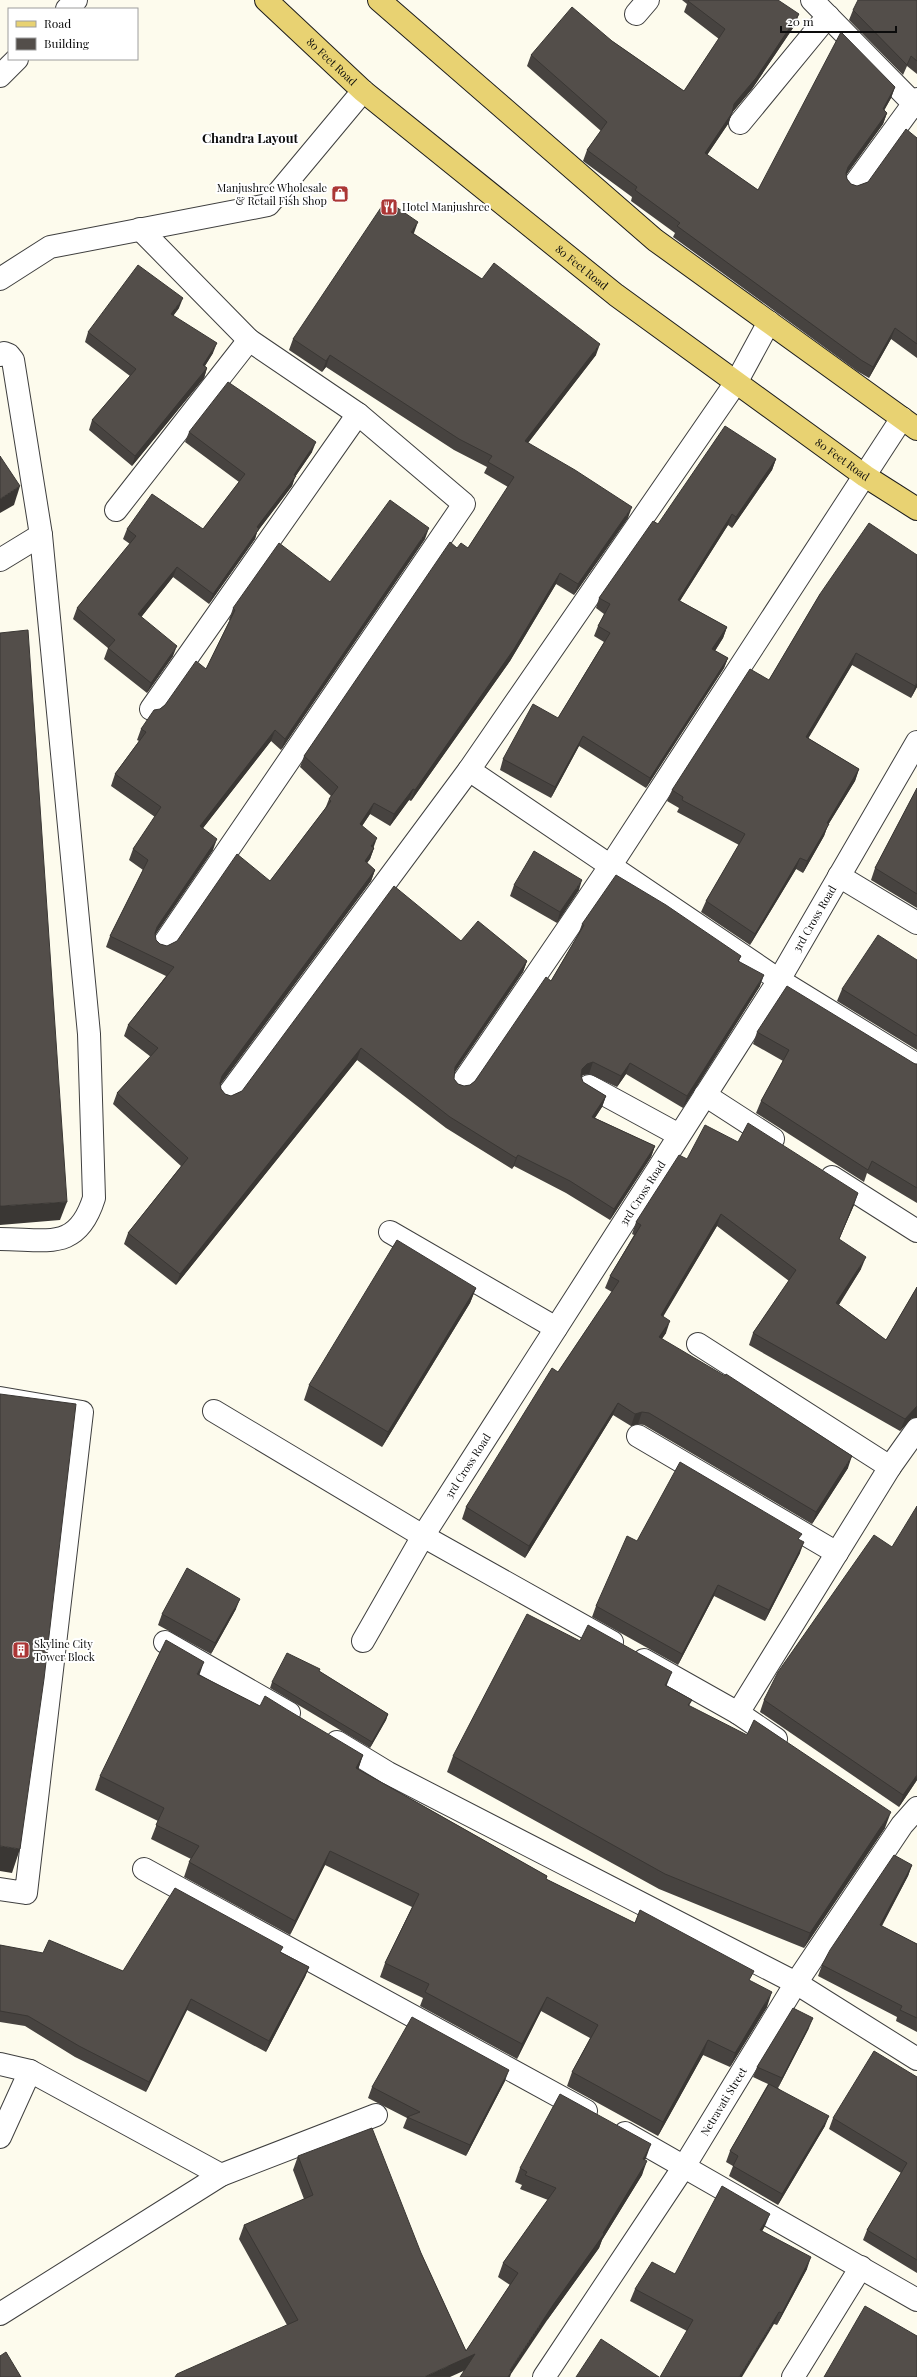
<svg xmlns="http://www.w3.org/2000/svg" width="917" height="2377" viewBox="0 0 917 2377" font-family="'Playfair Display',serif">
	<rect width="100%" height="100%" fill="#fdfbed"/>
	<g fill="none" stroke-linecap="round" stroke-linejoin="round">
		<!-- minor casing -->
		<g stroke="#3f3f3f" stroke-width="24">
			<g id="minor">
				<polyline points="812,0 917,107"/>
				<polyline points="67,9 76,0"/>
				<polyline points="636,14 648,0"/>
				<polyline points="0,76 17,59"/>
				<polyline points="740,123 828,16"/>
				<polyline points="854,185 917,99"/>
				<polyline points="140,229 249,340 358,414 464,504 163,945"/>
				<polyline points="0,279 50,247 268,205 363,91"/>
				<polyline points="769,322 737,381 469,770 779,980 917,1065"/>
				<path d="M0 355 4 353 9 355 13 360 41 535 89 1034 94 1198C77 1252 47 1239 0 1239"/>
				<polyline points="116,510 249,340"/>
				<polyline points="0,560 41,535"/>
				<polyline points="151,709 358,414"/>
				<polyline points="839,876 917,923"/>
				<polyline points="461,1085 611,865 902,418"/>
				<polyline points="589,1086 679,1135"/>
				<polyline points="228,1095 469,770"/>
				<polyline points="705,1095 773,1139"/>
				<polyline points="832,1177 917,1231"/>
				<polyline points="390,1232 556,1328"/>
				<polyline points="698,1344 890,1467"/>
				<polyline points="0,1398 82,1412 26,1893 0,1889"/>
				<polyline points="214,1411 423,1536 612,1642"/>
				<polyline points="638,1436 837,1553"/>
				<path id="s1" d="M363 1641 423 1536 779 980 917 742"/>
				<polyline points="165,1642 289,1713"/>
				<polyline points="644,1660 738,1713"/>
				<polyline points="776,1739 738,1713 890,1467 917,1429"/>
				<polyline points="337,1742 388,1773 796,1983 917,2059"/>
				<polyline points="144,1869 586,2111"/>
				<polyline points="0,2064 30,2071 221,2175"/>
				<polyline points="625,2133 917,2300"/>
				<polyline points="0,2137 30,2071"/>
				<polyline points="0,2314 221,2175 376,2115"/>
				<path id="s2" d="M544 2377 685 2165 796 1983 902 1825 917 1808"/>
				<polyline points="793,2377 861,2267"/>
			</g>
		</g>
		<!-- major casing -->
		<g stroke="#1d1d1d" stroke-width="24">
			<g id="major">
				<path id="s3" d="M266 0 363 91 616 295 865 476 917 509"/>
				<polyline points="379,0 655,240 917,429"/>
			</g>
		</g>
		<!-- minor -->
		<use href="#minor" stroke="#fff" stroke-width="22"/>
		<!-- major -->
		<use href="#major" stroke="#e8d272" stroke-width="22"/>
	</g>
	<!-- wall -->
	<g fill="#474340">
		<polygon points="682,0 778,0 795,25 752,89 732,113 728,124 707,155 758,190 895,87 891,98 884,110 887,113 883,124 846,175 847,179 851,184 857,186 868,182 917,138 917,358 891,339 869,378 857,371 673,237 675,233 631,201 632,197 583,161 587,150 601,131 527,66 531,55 612,41 684,91 719,39 684,12 687,4"/>
		<polygon points="917,0 917,74 907,66 903,75 849,20 853,10"/>
		<polygon points="414,234 596,355 528,443 628,518 574,595 556,584 510,661 411,801 409,800 390,826 370,814 362,826 373,848 374,848 370,859 367,863 375,870 371,881 220,1085 221,1089 225,1094 231,1096 242,1091 461,941 527,961 523,972 454,1073 454,1079 458,1084 464,1086 470,1085 475,1081 551,981 578,935 582,924 741,956 739,961 760,986 683,1108 626,1074 617,1087 589,1074 583,1075 581,1077 583,1082 606,1096 602,1107 595,1118 655,1146 651,1157 610,1220 566,1193 514,1166 512,1169 446,1128 357,1060 176,1285 124,1244 128,1233 181,1166 113,1104 117,1093 151,1057 124,1036 128,1025 166,976 106,947 110,936 143,870 129,860 133,849 155,817 111,786 115,774 139,741 137,740 141,729 160,709 206,669 230,620 229,620 233,608 330,582 425,539 281,750 271,741 203,828 213,850 155,935 156,940 160,944 167,946 177,941 270,881 325,809 329,799 331,796 300,767 304,756 457,548 468,548 508,487 484,473 487,467 454,450 326,367 322,372 289,350 293,339"/>
		<polygon points="179,308 173,316 213,353 205,366 207,368 204,378 132,466 89,430 92,420 130,376 85,342 88,332"/>
		<polygon points="189,432 312,452 295,477 292,486 257,532 255,539 209,604 173,577 141,617 173,656 147,693 104,659 108,648 73,619 77,608 130,544 123,539 127,529 203,529 239,482 185,442"/>
		<polygon points="776,459 772,470 732,528 728,525 680,601 727,627 723,638 715,651 728,658 724,668 646,788 579,746 551,798 500,770 503,759 558,718 604,642 594,636 598,626 604,614 596,608 599,598 658,524"/>
		<polygon points="820,594 917,687 911,698 852,665 808,738 859,769 855,781 828,825 824,836 803,873 796,869 750,945 701,912 706,901 739,845 677,812 679,808 667,801 672,790 769,680"/>
		<polygon points="917,788 917,908 871,880 875,868"/>
		<polygon points="514,885 579,890 557,923 510,896"/>
		<polygon points="917,960 917,1050 837,1001 842,989"/>
		<polygon points="757,1032 917,1064 917,1203 867,1173 864,1182 756,1113 761,1101 783,1061 753,1044"/>
		<polygon points="687,1159 854,1205 839,1239 861,1269 839,1305 886,1340 917,1287 917,1418 912,1418 900,1431 749,1345 753,1333 789,1281 717,1226 663,1316 666,1333 662,1339 848,1468 812,1524 644,1425 638,1424 631,1426 613,1415 525,1558 462,1519 466,1507 558,1372 612,1292 605,1288 610,1276 634,1235 632,1234 636,1222"/>
		<polygon points="476,1288 470,1303 382,1447 304,1400 309,1385"/>
		<polygon points="800,1540 800,1553 765,1621 714,1596 678,1665 592,1617 596,1606 637,1541"/>
		<polygon points="892,1547 917,1780 899,1807 760,1712 764,1700"/>
		<polygon points="236,1609 211,1654 158,1625 162,1614"/>
		<polygon points="319,1671 388,1714 386,1720 370,1748 270,1688 272,1682"/>
		<polygon points="199,1675 260,1706 363,1755 358,1769 547,1876 546,1879 635,1923 640,1910 750,1981 767,2007 730,2067 703,2055 658,2136 567,2086 572,2072 590,2038 541,2011 517,2059 420,2006 423,1998 380,1977 385,1963 412,1907 325,1865 290,1935 184,1877 189,1862 191,1859 151,1839 158,1821 95,1790 100,1776"/>
		<polygon points="667,1686 692,1700 689,1706 885,1828 804,1948 659,1889 447,1772 453,1756"/>
		<polygon points="912,1865 908,1876 882,1926 917,1944 917,2032 896,2021 897,2017 818,1976 822,1965"/>
		<polygon points="0,1945 123,1971 281,1952 309,1967 305,1977 266,2052 187,2010 146,2092 75,2057 25,2026 0,2022"/>
		<polygon points="809,2028 778,2088 825,2126 778,2205 729,2176 733,2166 726,2162 730,2151 768,2084 753,2077 757,2067"/>
		<polygon points="917,2077 917,2273 863,2240 867,2230 901,2173 829,2129 833,2118"/>
		<polygon points="505,2081 466,2156 403,2128 407,2118 368,2098 372,2087"/>
		<polygon points="298,2156 421,2253 466,2351 510,2285 498,2277 503,2263 548,2200 520,2189 522,2185 515,2182 520,2168 646,2158 645,2160 642,2175 602,2240 599,2248 548,2319 465,2370 287,2325 239,2239 244,2225 304,2199 293,2170"/>
		<polygon points="765,2226 762,2231 807,2269 777,2325 774,2324 687,2331 630,2301 635,2289 675,2274"/>
	</g>
	<!-- shaded-wall -->
	<g fill="#3a3734">
		<polygon points="799,14 795,25 752,89 730,115 734,104"/>
		<polygon points="895,87 891,98 879,120 883,109"/>
		<polygon points="732,113 728,124 701,164 705,153"/>
		<polygon points="887,113 883,124 844,178 848,167"/>
		<polygon points="418,222 414,233 407,243 411,232"/>
		<polygon points="183,298 179,308 167,324 171,314"/>
		<polygon points="895,328 891,339 869,378 873,367"/>
		<polygon points="217,343 213,353 199,375 203,365"/>
		<polygon points="600,344 596,355 521,452 525,441"/>
		<polygon points="330,355 326,367 322,372 326,361"/>
		<polygon points="207,368 204,378 132,466 135,456"/>
		<polygon points="316,442 312,452 295,477 292,486 257,532 255,539 209,604 213,594 257,527 294,475"/>
		<polygon points="776,459 772,470 732,528 736,517"/>
		<polygon points="20,486 14,505 0,513 0,499"/>
		<polygon points="632,507 628,518 574,595 578,584"/>
		<polygon points="732,514 728,525 674,610 678,600"/>
		<polygon points="429,528 425,539 281,750 285,739"/>
		<polygon points="177,567 173,577 135,625 138,614"/>
		<polygon points="560,573 556,584 510,661 411,801 415,790"/>
		<polygon points="727,627 723,638 709,660 712,649"/>
		<polygon points="177,646 173,656 147,693 151,683"/>
		<polygon points="856,653 852,665 802,749 806,737"/>
		<polygon points="728,658 724,668 646,788 650,778"/>
		<polygon points="917,682 917,687 911,698 915,686"/>
		<polygon points="275,730 271,741 196,837 200,826"/>
		<polygon points="583,736 579,746 551,798 555,787"/>
		<polygon points="859,769 855,781 828,825 824,836 803,873 807,861 827,823"/>
		<polygon points="413,789 409,800 390,826 394,814"/>
		<polygon points="374,803 370,814 356,835 360,824"/>
		<polygon points="377,838 373,849 371,846"/>
		<polygon points="217,839 213,850 153,938 157,927"/>
		<polygon points="374,848 370,859 360,872 365,861"/>
		<polygon points="800,858 796,869 750,945 755,934"/>
		<polygon points="375,870 371,881 218,1088 222,1076"/>
		<polygon points="582,880 579,890 557,923 560,912"/>
		<polygon points="527,961 523,972 451,1078 455,1067"/>
		<polygon points="764,975 760,986 683,1108 687,1096"/>
		<polygon points="361,1048 357,1060 176,1285 180,1274"/>
		<polygon points="593,1062 589,1074 583,1075 578,1080 582,1069 587,1064"/>
		<polygon points="630,1063 626,1074 617,1087 621,1076"/>
		<polygon points="606,1096 602,1107 588,1128 592,1117"/>
		<polygon points="655,1146 651,1157 610,1220 614,1209"/>
		<polygon points="518,1155 514,1166 512,1169 516,1158"/>
		<polygon points="858,1193 854,1205 834,1251 839,1239"/>
		<polygon points="67,1202 60,1220 0,1225 0,1206"/>
		<polygon points="721,1214 717,1226 657,1327 661,1315"/>
		<polygon points="866,1257 861,1269 832,1315 836,1303"/>
		<polygon points="476,1288 470,1303 382,1447 388,1432"/>
		<polygon points="670,1321 666,1333 654,1349 659,1337"/>
		<polygon points="618,1403 613,1415 525,1558 529,1546"/>
		<polygon points="917,1406 917,1418 912,1418 900,1431 905,1419"/>
		<polygon points="642,1412 638,1424 631,1426 635,1414"/>
		<polygon points="852,1456 848,1468 812,1524 816,1512"/>
		<polygon points="804,1542 800,1553 765,1621 769,1610"/>
		<polygon points="718,1585 714,1596 678,1665 682,1654"/>
		<polygon points="240,1599 236,1609 211,1654 215,1643"/>
		<polygon points="204,1662 199,1676 197,1674"/>
		<polygon points="672,1672 666,1687 665,1685"/>
		<polygon points="388,1714 386,1720 370,1748 372,1742"/>
		<polygon points="363,1755 358,1770 356,1768"/>
		<polygon points="917,1775 917,1780 899,1807 903,1795"/>
		<polygon points="891,1812 885,1828 804,1948 810,1933"/>
		<polygon points="0,1846 20,1849 12,1873 0,1871"/>
		<polygon points="330,1851 325,1865 290,1935 295,1921"/>
		<polygon points="912,1865 908,1876 876,1936 880,1925"/>
		<polygon points="309,1967 305,1977 266,2052 269,2041"/>
		<polygon points="772,1992 767,2007 730,2067 735,2053"/>
		<polygon points="547,1997 541,2011 517,2059 522,2044"/>
		<polygon points="191,1999 187,2010 146,2092 149,2082"/>
		<polygon points="813,2018 809,2028 778,2088 782,2078"/>
		<polygon points="708,2040 703,2055 658,2136 663,2122"/>
		<polygon points="509,2070 505,2081 466,2156 470,2145"/>
		<polygon points="829,2116 825,2126 778,2205 782,2194"/>
		<polygon points="651,2144 646,2158 638,2173 643,2159"/>
		<polygon points="647,2161 642,2175 602,2240 599,2248 548,2319 511,2374 510,2377 507,2377 510,2370 553,2305 603,2233"/>
		<polygon points="770,2214 765,2226 756,2242 760,2230"/>
		<polygon points="811,2257 807,2269 777,2325 782,2313"/>
		<polygon points="779,2312 774,2324 742,2377 739,2377"/>
		<polygon points="475,2354 470,2368 450,2377 424,2377"/>
	</g>
	<!-- building -->
	<g fill="#534e4a" stroke="#3a3734">
		<polygon points="689,0 778,0 799,14 756,78 734,104 732,113 705,153 758,190 841,32 895,87 883,109 887,113 848,167 846,173 847,179 851,184 857,186 868,182 906,129 917,138 917,344 895,328 873,367 861,360 677,226 680,223 635,190 637,187 587,150 607,122 531,55 572,7 612,41 684,91 725,29 688,1"/>
		<polygon points="858,0 917,0 917,61 911,56 907,65 853,10"/>
		<polygon points="386,200 418,222 411,232 482,279 494,263 600,344 525,441 575,470 632,507 578,584 560,573 514,649 415,790 413,789 394,814 374,803 360,824 377,838 371,846 374,848 365,861 375,870 222,1076 220,1083 221,1089 225,1094 231,1096 242,1091 394,886 461,941 478,921 527,961 455,1067 454,1079 458,1084 464,1086 470,1085 475,1081 546,977 551,981 584,925 582,924 616,875 666,905 741,956 738,961 764,975 687,1096 630,1063 621,1076 593,1062 587,1064 582,1069 581,1076 583,1082 606,1096 592,1117 655,1146 614,1209 570,1181 518,1155 516,1158 450,1117 361,1048 180,1274 128,1233 188,1158 117,1093 158,1048 128,1025 174,967 110,936 148,860 133,849 161,807 115,774 146,732 141,729 154,710 160,709 165,705 196,661 206,669 235,610 233,608 279,543 330,582 390,500 429,528 285,739 275,730 200,826 217,839 157,927 155,933 156,940 160,944 167,946 177,941 237,854 270,881 331,801 329,799 338,787 304,756 450,542 457,548 461,543 468,548 514,477 488,462 492,456 459,439 330,355 326,361 293,339"/>
		<polygon points="138,265 183,298 171,314 217,343 203,365 207,368 135,456 92,420 136,369 88,332"/>
		<polygon points="228,382 316,442 294,475 296,476 257,527 259,529 213,594 177,567 138,614 177,646 151,683 108,648 115,640 77,608 136,536 127,529 152,494 203,529 245,474 189,432"/>
		<polygon points="725,426 776,459 736,517 732,514 678,600 727,627 712,649 728,658 650,778 583,736 555,787 503,759 533,704 558,718 610,633 598,626 610,604 599,598 653,521 658,524"/>
		<polygon points="0,456 20,486 0,499"/>
		<polygon points="869,523 917,555 917,682 915,686 856,653 806,737 859,769 827,823 829,824 807,861 800,858 755,934 706,901 745,834 682,800 683,797 672,790 750,669 769,680 820,594"/>
		<polygon points="28,630 67,1202 0,1206 0,633"/>
		<polygon points="917,788 917,894 875,868"/>
		<polygon points="534,851 582,880 560,912 514,885"/>
		<polygon points="878,935 917,960 917,1036 842,989"/>
		<polygon points="787,986 915,1064 917,1064 917,1188 872,1161 868,1170 761,1101 789,1050 757,1032"/>
		<polygon points="748,1123 858,1193 839,1239 866,1257 836,1303 886,1340 917,1287 917,1406 905,1419 753,1333 796,1270 721,1214 661,1315 670,1321 659,1337 725,1376 726,1374 852,1456 816,1512 649,1413 642,1412 635,1414 618,1403 529,1546 466,1507 552,1368 558,1372 619,1281 610,1276 641,1225 636,1222 679,1155 687,1159 705,1125 738,1142"/>
		<polygon points="397,1240 476,1288 388,1432 309,1385"/>
		<polygon points="0,1394 76,1404 44,1679 20,1849 0,1846"/>
		<polygon points="680,1462 802,1534 798,1539 804,1542 769,1610 718,1585 682,1654 596,1606 627,1536 637,1541"/>
		<polygon points="917,1506 917,1775 903,1795 764,1700 778,1672 874,1535 892,1547"/>
		<polygon points="187,1568 240,1599 215,1643 162,1614"/>
		<polygon points="527,1614 580,1641 588,1625 672,1672 665,1685 692,1700 688,1705 747,1735 754,1720 891,1812 810,1933 665,1874 453,1756"/>
		<polygon points="166,1640 204,1662 197,1674 260,1706 265,1696 286,1709 363,1755 356,1768 547,1876 546,1879 635,1923 640,1910 754,1971 749,1980 772,1992 735,2053 708,2040 663,2122 572,2072 598,2025 547,1997 522,2044 425,1992 429,1984 385,1963 419,1894 330,1851 295,1921 189,1862 199,1846 156,1825 164,1808 100,1776"/>
		<polygon points="287,1653 320,1669 319,1671 388,1714 372,1742 272,1682"/>
		<polygon points="894,1855 912,1865 880,1925 917,1944 917,2018 900,2010 902,2006 822,1965 830,1950"/>
		<polygon points="175,1888 283,1947 280,1952 309,1967 269,2041 191,1999 149,2082 79,2046 28,2016 0,2011 0,1945 43,1953 49,1940 123,1971"/>
		<polygon points="793,2008 813,2018 782,2078 757,2067"/>
		<polygon points="412,2017 509,2070 470,2145 407,2117 420,2112 372,2087"/>
		<polygon points="874,2051 917,2077 917,2260 867,2230 907,2163 833,2118"/>
		<polygon points="769,2084 829,2116 782,2194 733,2166 738,2156 730,2151"/>
		<polygon points="560,2094 651,2144 643,2159 647,2161 603,2233 604,2234 553,2305 510,2370 512,2371 508,2377 460,2377 475,2354 424,2377 175,2377 177,2374 298,2320 244,2225 313,2195 298,2156 372,2128 421,2253 466,2351 518,2273 503,2263 556,2188 525,2175 527,2172 520,2168"/>
		<polygon points="722,2186 770,2214 760,2230 811,2257 782,2313 779,2312 739,2377 660,2377 693,2320 635,2289 652,2262 675,2274"/>
		<polygon points="865,2306 917,2336 917,2377 824,2377"/>
		<polygon points="601,2339 659,2377 576,2377"/>
		<polygon points="6,2352 21,2377 0,2377 0,2356"/>
	</g>
	<!-- icons -->
	<defs>
		<g id="shop-square" transform="scale(0.9)"><rect x="-9" y="-9" width="18" height="18" rx="4" fill="#ab3635" stroke="#fff"/><path d="M-5-2.5h2.3a2.7 3.5 0 0 1 5.4 0H5L5.5 6h-11ZM-1.5-2.5h3a1.5 2.3 0 0 0-3 0Z" fill="#fff"/></g>
		<g id="restaurant-square" transform="scale(0.9)"><rect x="-9" y="-9" width="18" height="18" rx="4" fill="#ab3635" stroke="#fff"/><path d="M-5-6h1v4h1v-4h1v4h1v-4h1v5L-1.5 .5V6h-2V.5L-5-1ZM5-6V6H3V1.5H1.5Q1.5-4 5-6Z" fill="#fff"/></g>
		<g id="building-square" transform="scale(0.9)"><rect x="-9" y="-9" width="18" height="18" rx="4" fill="#ab3635" stroke="#fff"/><path d="M-4-6H4V6H1V3H-1V6H-4ZM-2.5-4.3h1.7v1.8h-1.7ZM.8-4.3h1.7v1.8H.8ZM-2.5-1h1.7V.8h-1.7ZM.8-1h1.7V.8H.8Z" fill="#fff"/></g>
	</defs>
	<g fill-rule="evenodd">
		<use href="#shop-square" x="340" y="194"/>
		<use href="#restaurant-square" x="389" y="207"/>
		<use href="#building-square" x="21" y="1650"/>
	</g>
	<g text-anchor="middle" stroke-width="4" stroke-linejoin="round" paint-order="stroke">
		<!-- street labels -->
		<g font-size="11" fill="#0c0c0c" stroke="#fff">
			<text dy="4" stroke="none"><textPath href="#s3" startOffset="90">80 Feet Road</textPath></text>
			<text dy="4" stroke="none"><textPath href="#s3" startOffset="414">80 Feet Road</textPath></text>
			<text dy="4" stroke="none"><textPath href="#s3" startOffset="738">80 Feet Road</textPath></text>
			<text dy="4" stroke="none"><textPath href="#s1" startOffset="852">3rd Cross Road</textPath></text>
			<text dy="4" stroke="none"><textPath href="#s1" startOffset="528">3rd Cross Road</textPath></text>
			<text dy="4" stroke="none"><textPath href="#s1" startOffset="204">3rd Cross Road</textPath></text>
			<text dy="4" stroke="none"><textPath href="#s2" startOffset="329">Netravati Street</textPath></text>
		</g>
		<!-- poi labels -->
		<g font-size="11" fill="#0c0c0c" stroke="#fff" text-anchor="start">
			<text x="327" y="192" text-anchor="end">Manjushree Wholesale<tspan x="327" dy="13">&amp; Retail Fish Shop</tspan></text>
			<text x="402" y="211">Hotel Manjushree</text>
			<text x="34" y="1648">Skyline City<tspan x="34" dy="13">Tower Block</tspan></text>
		</g>
		<!-- quarter labels -->
		<g font-size="13" font-weight="bold" fill="#0c0c0c" stroke="#fff">
			<text x="250" y="143">Chandra Layout</text>
		</g>
	</g>
	<!-- legend -->
	<rect x="8" y="8" width="130" height="52" fill="#ffffff" stroke="#9e9e9e"/>
	<rect x="16" y="21" width="20" height="6" fill="#e8d272" stroke="#9e9e9e"/>
	<text x="44" y="28" font-size="12" fill="#0c0c0c">Road</text>
	<rect x="16" y="38" width="20" height="12" fill="#534e4a" stroke="#9e9e9e"/>
	<text x="44" y="48" font-size="12" fill="#0c0c0c">Building</text>
	<!-- scale -->
	<path d="M781 26v6h115v-6" fill="none" stroke="#0c0c0c" stroke-width="2"/>
	<text x="787" y="26" font-size="12" fill="#0c0c0c" stroke="#ffffff" stroke-width="3" paint-order="stroke">20 m</text>
</svg>
